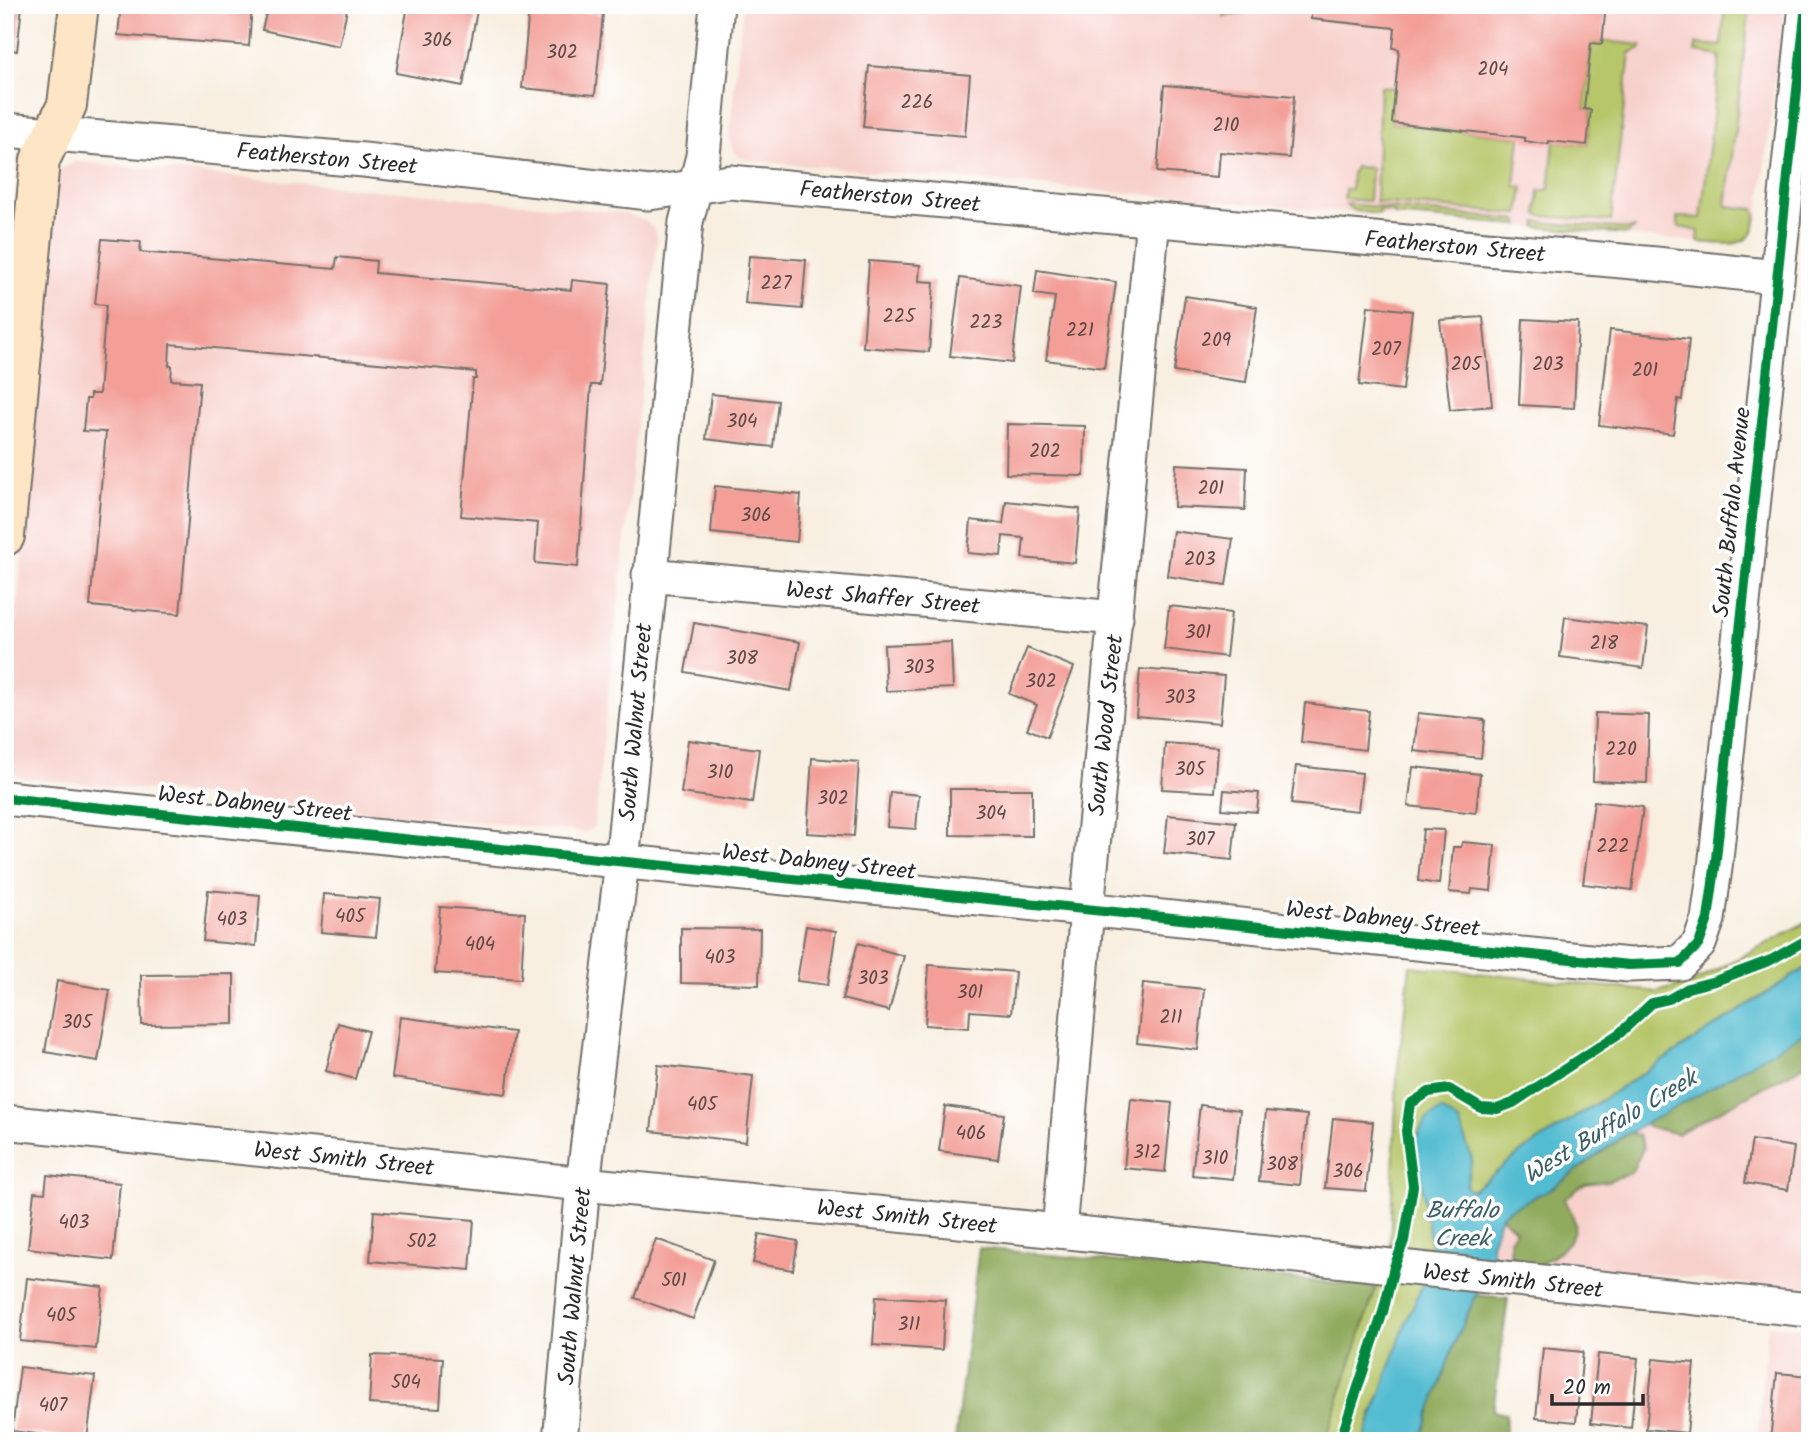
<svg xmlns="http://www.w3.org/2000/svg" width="1815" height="1446" viewBox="0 0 1815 1446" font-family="Kalam,sans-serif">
	<rect width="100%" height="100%" fill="#fff"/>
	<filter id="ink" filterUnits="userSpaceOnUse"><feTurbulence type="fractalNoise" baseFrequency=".0143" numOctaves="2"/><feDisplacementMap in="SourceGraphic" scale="14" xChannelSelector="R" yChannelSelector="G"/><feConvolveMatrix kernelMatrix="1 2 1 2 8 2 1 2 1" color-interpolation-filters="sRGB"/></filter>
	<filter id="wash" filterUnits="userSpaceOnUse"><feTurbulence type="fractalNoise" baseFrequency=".00686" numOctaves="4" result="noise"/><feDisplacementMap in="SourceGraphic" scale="28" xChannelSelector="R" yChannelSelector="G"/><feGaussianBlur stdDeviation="1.57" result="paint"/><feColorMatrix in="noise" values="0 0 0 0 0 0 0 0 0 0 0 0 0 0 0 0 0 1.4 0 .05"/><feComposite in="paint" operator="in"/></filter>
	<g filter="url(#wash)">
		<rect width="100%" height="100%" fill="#f8efe1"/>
		<!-- built -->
		<g fill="#f7d0cb">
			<polygon points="743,5 1784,5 1758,222 1753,234 1735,245 751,161 742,158 734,152 729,138"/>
			<polygon points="77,162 623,213 645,220 655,231 657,239 595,818 594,826 589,831 582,832 22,778 10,772 6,765 5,746 56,178 58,171 63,167"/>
			<polygon points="1810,1029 1810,1291 1493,1256 1491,1245 1501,1216 1623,1136 1700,1094"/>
			<polygon points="1768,1325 1810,1329 1810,1441 1757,1441"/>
		</g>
		<!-- green -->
		<g fill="#b6c669" stroke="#70784a" stroke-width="2">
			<polygon points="1231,5 1256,5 1240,14 1223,16"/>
			<path d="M1725 5H1750L1726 206 1754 209C1757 215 1757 219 1755 226 1748 251 1717 243 1698 242L1699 231 1679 227 1677 217 1701 218 1720 56 1695 52 1696 45 1698 44 1721 46Z"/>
			<polygon points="1603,41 1642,45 1641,48 1630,53 1611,221 1540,216 1537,214 1539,191 1549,189 1554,141 1587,145 1591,110 1584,109 1591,43 1602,44"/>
			<polygon points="1380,86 1396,88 1392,123 1520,137 1515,186 1523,188 1519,214 1376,202"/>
			<polygon points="1355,167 1371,168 1369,201 1344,199 1345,189 1351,189 1352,173"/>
			<path d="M1346 204 1517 220 1519 225 1394 215V212L1379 210V214C1367 212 1353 214 1346 204Z"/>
			<polygon points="1537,222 1629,229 1636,228 1626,234 1616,233 1536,227"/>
			<polygon points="1810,920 1810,965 1523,1151 1471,1192 1372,1413 1364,1441 1325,1441 1390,1246 1397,1077 1410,966 1657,992 1698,980"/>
		</g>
		<!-- forest -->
		<g fill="#90ab5d" stroke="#5e6b44" stroke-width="2">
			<polygon points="1810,1029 1810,1062 1677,1134 1643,1125"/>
			<path d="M1630 1132 1639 1136 1644 1147 1631 1173 1607 1181 1585 1184 1564 1199C1567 1205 1572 1213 1574 1220 1579 1242 1550 1259 1535 1268L1511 1261 1510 1240 1516 1230 1501 1216 1510 1209 1554 1187Z"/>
			<polygon points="979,1248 1376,1287 1325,1441 955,1441"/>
			<polygon points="1476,1295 1508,1298 1493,1411 1506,1414 1504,1441 1420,1441 1455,1342"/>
		</g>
		<!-- water -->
		<polygon fill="#53bcd1" stroke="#3f747e" stroke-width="2" points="1810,965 1810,1029 1700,1094 1623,1136 1554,1187 1510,1209 1501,1216 1495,1232 1491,1245 1493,1256 1455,1342 1420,1441 1364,1441 1405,1324 1433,1261 1415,1139 1427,1119 1442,1110 1459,1122 1472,1159 1466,1187 1472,1191 1523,1151"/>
		<g id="blocks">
			<!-- building -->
			<g fill="#f39f97">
				<polygon points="5,5 22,6 17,51 5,49"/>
				<polygon points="121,5 252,5 249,46 118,35"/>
				<polygon points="268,5 348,5 339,46 262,30"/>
				<polygon points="408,5 478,5 463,86 396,73"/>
				<polygon points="1312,5 1606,5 1602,44 1591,43 1584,109 1591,110 1587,145 1549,141 1549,144 1537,143 1525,141 1525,138 1520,137 1392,123 1399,49 1393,48 1395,28 1311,19"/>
				<polygon points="529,6 603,14 595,95 522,88"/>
				<polygon points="869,66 970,75 965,136 863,127"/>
				<polygon points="1164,85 1294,96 1289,158 1220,152 1218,177 1157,172"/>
				<polygon points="102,239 141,242 140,252 335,269 337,257 376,261 375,273 571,290 572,280 610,284 600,385 591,385 578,567 535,563 538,523 461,516 473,379 476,379 476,372 170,344 169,366 172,366 171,380 200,382 180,614 90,606 106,432 83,431 86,399 90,399 90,394 99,394 106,305 95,304"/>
				<polygon points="749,256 806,260 802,309 745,304"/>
				<polygon points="869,261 920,265 919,281 934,282 929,352 863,347"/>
				<polygon points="1037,270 1116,282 1104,368 1046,360 1055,297 1034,294"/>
				<polygon points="960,278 1021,286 1012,363 950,356"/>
				<polygon points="1185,296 1257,307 1246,382 1174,372"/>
				<polygon points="1368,306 1412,311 1403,390 1359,385"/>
				<polygon points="1483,317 1492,406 1450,410 1440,320"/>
				<polygon points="1523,319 1578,322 1574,408 1519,405"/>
				<polygon points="1610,330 1689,339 1682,400 1678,399 1673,434 1599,425"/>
				<polygon points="711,394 778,401 773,447 706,439"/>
				<polygon points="1007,424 1085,426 1084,476 1006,474"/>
				<polygon points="1176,464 1247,468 1245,510 1174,507"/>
				<polygon points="715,486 801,495 797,542 711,533"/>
				<polygon points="1006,501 1080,509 1075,563 1022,558 1024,538 1003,536 1001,556 968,553 971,520 1003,524"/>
				<polygon points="1808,527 1810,527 1810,570 1803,569"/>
				<polygon points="1173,531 1233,539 1226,585 1167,576"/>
				<polygon points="1169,606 1231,613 1226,657 1164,649"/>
				<polygon points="1565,617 1648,627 1643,668 1560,657"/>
				<polygon points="694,623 800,642 791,691 685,672"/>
				<polygon points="951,642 953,688 886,691 884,645"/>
				<polygon points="1027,648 1074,667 1047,737 1027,729 1037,705 1009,694"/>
				<polygon points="1140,669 1224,676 1220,723 1136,716"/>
				<polygon points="1305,703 1369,711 1365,750 1301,742"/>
				<polygon points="1418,713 1485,720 1481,758 1414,751"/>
				<polygon points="1595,713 1649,715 1647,783 1593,781"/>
				<polygon points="688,740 759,749 752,803 681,793"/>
				<polygon points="1165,743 1218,747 1215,792 1162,789"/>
				<polygon points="812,758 859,762 854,836 807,833"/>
				<polygon points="1296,766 1362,773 1358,811 1291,804"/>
				<polygon points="1413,767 1480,774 1476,813 1408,806"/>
				<polygon points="950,789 1032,789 1032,836 950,835"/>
				<polygon points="1224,790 1259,793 1257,812 1222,809"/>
				<polygon points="890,792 919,795 916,829 887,827"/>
				<polygon points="1594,801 1643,807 1632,890 1583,884"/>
				<polygon points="1168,815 1236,822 1232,860 1164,853"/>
				<polygon points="1423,829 1444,830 1439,884 1418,881"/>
				<polygon points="1462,842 1495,845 1491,891 1472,889 1471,894 1449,892 1453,847 1461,847"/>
				<polygon points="208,890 260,895 256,946 203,941"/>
				<polygon points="324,894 380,899 376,937 321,932"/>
				<polygon points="440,907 525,913 521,979 435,973"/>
				<polygon points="806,926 836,931 828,985 797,981"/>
				<polygon points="681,928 760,929 759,985 681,983"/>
				<polygon points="858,943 904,956 889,1011 842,999"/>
				<polygon points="929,965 1015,972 1011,1014 970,1011 969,1028 925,1025"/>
				<polygon points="234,974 234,1024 142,1025 141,975"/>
				<polygon points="57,981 110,990 98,1061 45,1052"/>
				<polygon points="1143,983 1204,989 1198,1050 1137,1043"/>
				<polygon points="400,1017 514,1032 506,1094 392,1078"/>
				<polygon points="338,1023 368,1031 355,1079 326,1071"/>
				<polygon points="658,1065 753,1076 746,1142 651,1131"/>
				<polygon points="1131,1099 1172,1103 1165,1172 1124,1168"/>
				<polygon points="1200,1105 1240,1110 1233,1179 1192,1175"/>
				<polygon points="945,1106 1004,1114 998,1159 939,1151"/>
				<polygon points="1266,1111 1307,1115 1300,1185 1259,1181"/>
				<polygon points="1333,1118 1373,1122 1366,1191 1325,1188"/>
				<polygon points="1752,1140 1794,1147 1788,1190 1745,1183"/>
				<polygon points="47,1175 120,1183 113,1260 58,1254 58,1252 28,1248 34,1192 45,1193"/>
				<polygon points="374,1211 474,1220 470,1270 370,1261"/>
				<polygon points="759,1234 798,1241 793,1270 753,1263"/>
				<polygon points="656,1239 714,1260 693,1319 635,1298"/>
				<polygon points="27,1278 103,1287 96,1349 20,1341"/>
				<polygon points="876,1296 945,1300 942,1350 873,1345"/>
				<polygon points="1543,1348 1583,1352 1576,1422 1536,1418"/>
				<polygon points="1598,1354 1638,1358 1631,1428 1591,1423"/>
				<polygon points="372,1355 443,1358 440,1408 369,1404"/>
				<polygon points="1653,1359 1694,1363 1687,1433 1646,1429"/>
				<polygon points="20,1367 95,1376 87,1440 12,1431"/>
				<polygon points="1777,1373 1810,1376 1810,1441 1770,1441"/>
			</g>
		</g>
	</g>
	<g filter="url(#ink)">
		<use href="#blocks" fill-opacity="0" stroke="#73706b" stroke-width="2"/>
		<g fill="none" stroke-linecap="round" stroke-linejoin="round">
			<!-- street casing -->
			<g stroke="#73706b" stroke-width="37">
				<g id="street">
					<polyline points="5,130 364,160 649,193 730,182 1656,264 1776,277"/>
					<polyline points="649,575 1116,618"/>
					<polyline points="5,798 1629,965 1680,963 1699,944 1708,919 1715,868 1806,5"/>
					<polyline points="5,1122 583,1184 1059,1231 1810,1310"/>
					<polyline points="1059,1231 1087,909 1153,219"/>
					<polyline points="560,1441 583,1184 622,862 686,222 703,156 717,5"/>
				</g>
			</g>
			<!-- secondary casing -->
			<g stroke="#73706b" stroke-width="42">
				<polyline id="secondary" points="5,536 40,160 67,105 79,5"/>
			</g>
			<!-- street -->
			<use href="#street" stroke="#fff" stroke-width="33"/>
			<!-- secondary -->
			<use href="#secondary" stroke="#fee5c5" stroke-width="38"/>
			<!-- cycleway casing -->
			<g stroke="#fff" stroke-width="15">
				<g id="cycleway">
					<polyline points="5,798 1629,965 1680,963 1699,944 1708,919 1715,868 1806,5"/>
					<polyline points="1340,1441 1383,1312 1394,1267 1404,1241 1413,1186 1406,1131 1410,1104 1429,1092 1449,1089 1481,1108 1497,1109 1513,1103 1620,1033 1652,1003 1669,999 1688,988 1715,981 1771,960 1810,938"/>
				</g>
			</g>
			<!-- cycleway -->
			<use href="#cycleway" stroke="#00873e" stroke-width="10"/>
		</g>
	</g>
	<g text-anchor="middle" stroke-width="7" stroke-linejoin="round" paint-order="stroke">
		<!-- number labels -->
		<g font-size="19" fill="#5d4846">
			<text x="437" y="46">306</text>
			<text x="562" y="58">302</text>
			<text x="1493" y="75">204</text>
			<text x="917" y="108">226</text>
			<text x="1226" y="131">210</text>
			<text x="776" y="289">227</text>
			<text x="899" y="322">225</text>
			<text x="986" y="328">223</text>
			<text x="1080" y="336">221</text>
			<text x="1216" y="346">209</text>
			<text x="1386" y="355">207</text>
			<text x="1466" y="370">205</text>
			<text x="1548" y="370">203</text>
			<text x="1645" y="376">201</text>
			<text x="742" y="427">304</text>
			<text x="1045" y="457">202</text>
			<text x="1211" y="494">201</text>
			<text x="756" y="521">306</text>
			<text x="1200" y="565">203</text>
			<text x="1198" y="638">301</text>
			<text x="1604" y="649">218</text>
			<text x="742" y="664">308</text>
			<text x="919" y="673">303</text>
			<text x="1041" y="687">302</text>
			<text x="1180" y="703">303</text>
			<text x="1621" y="755">220</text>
			<text x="1190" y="775">305</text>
			<text x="720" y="778">310</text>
			<text x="833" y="804">302</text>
			<text x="991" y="819">304</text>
			<text x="1200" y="845">307</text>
			<text x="1613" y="852">222</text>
			<text x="350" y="922">405</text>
			<text x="232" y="925">403</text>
			<text x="480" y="950">404</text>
			<text x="720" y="963">403</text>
			<text x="873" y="984">303</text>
			<text x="970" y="998">301</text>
			<text x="1171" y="1023">211</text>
			<text x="77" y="1028">305</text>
			<text x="702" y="1110">405</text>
			<text x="971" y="1139">406</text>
			<text x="1147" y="1158">312</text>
			<text x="1215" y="1164">310</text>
			<text x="1282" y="1170">308</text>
			<text x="1348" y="1177">306</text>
			<text x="74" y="1228">403</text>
			<text x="422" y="1247">502</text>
			<text x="674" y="1286">501</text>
			<text x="61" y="1321">405</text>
			<text x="909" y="1330">311</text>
			<text x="406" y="1388">504</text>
			<text x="53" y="1411">407</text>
		</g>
		<!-- street labels -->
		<g font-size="23" fill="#2b2b2b" stroke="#fff">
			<text transform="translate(327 158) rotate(5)" y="8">Featherston Street</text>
			<text transform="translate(890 196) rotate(5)" y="8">Featherston Street</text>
			<text transform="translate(1455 246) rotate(5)" y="8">Featherston Street</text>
			<text transform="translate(1731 512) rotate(-84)" y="8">South Buffalo Avenue</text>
			<text transform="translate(883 597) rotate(5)" y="8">West Shaffer Street</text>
			<text transform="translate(635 722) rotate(-85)" y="8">South Walnut Street</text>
			<text transform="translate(1105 725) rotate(-84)" y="8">South Wood Street</text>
			<text transform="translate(255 803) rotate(6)" y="8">West Dabney Street</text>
			<text transform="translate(819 861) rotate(6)" y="8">West Dabney Street</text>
			<text transform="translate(1383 918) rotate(6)" y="8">West Dabney Street</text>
			<text transform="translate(344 1158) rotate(6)" y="8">West Smith Street</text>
			<text transform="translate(907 1216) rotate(6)" y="8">West Smith Street</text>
			<text transform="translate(1513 1280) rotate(6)" y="8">West Smith Street</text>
			<text transform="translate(574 1286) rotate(-85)" y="8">South Walnut Street</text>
		</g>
		<!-- water labels -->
		<g font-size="24" font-style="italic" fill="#395e65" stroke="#fff">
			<text transform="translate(1610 1126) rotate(-31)" y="8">West Buffalo Creek</text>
			<text x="1462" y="1218">Buffalo<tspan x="1462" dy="28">Creek</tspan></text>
		</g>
	</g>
	<!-- margin -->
	<rect width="1815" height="1446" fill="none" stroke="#fff" stroke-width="28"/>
	<!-- scale -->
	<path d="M1552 1394v10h91v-10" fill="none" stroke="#2b2b2b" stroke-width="3.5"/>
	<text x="1563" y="1394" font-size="21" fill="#2b2b2b" stroke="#ffffff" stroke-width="5" paint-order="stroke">20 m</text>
</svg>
